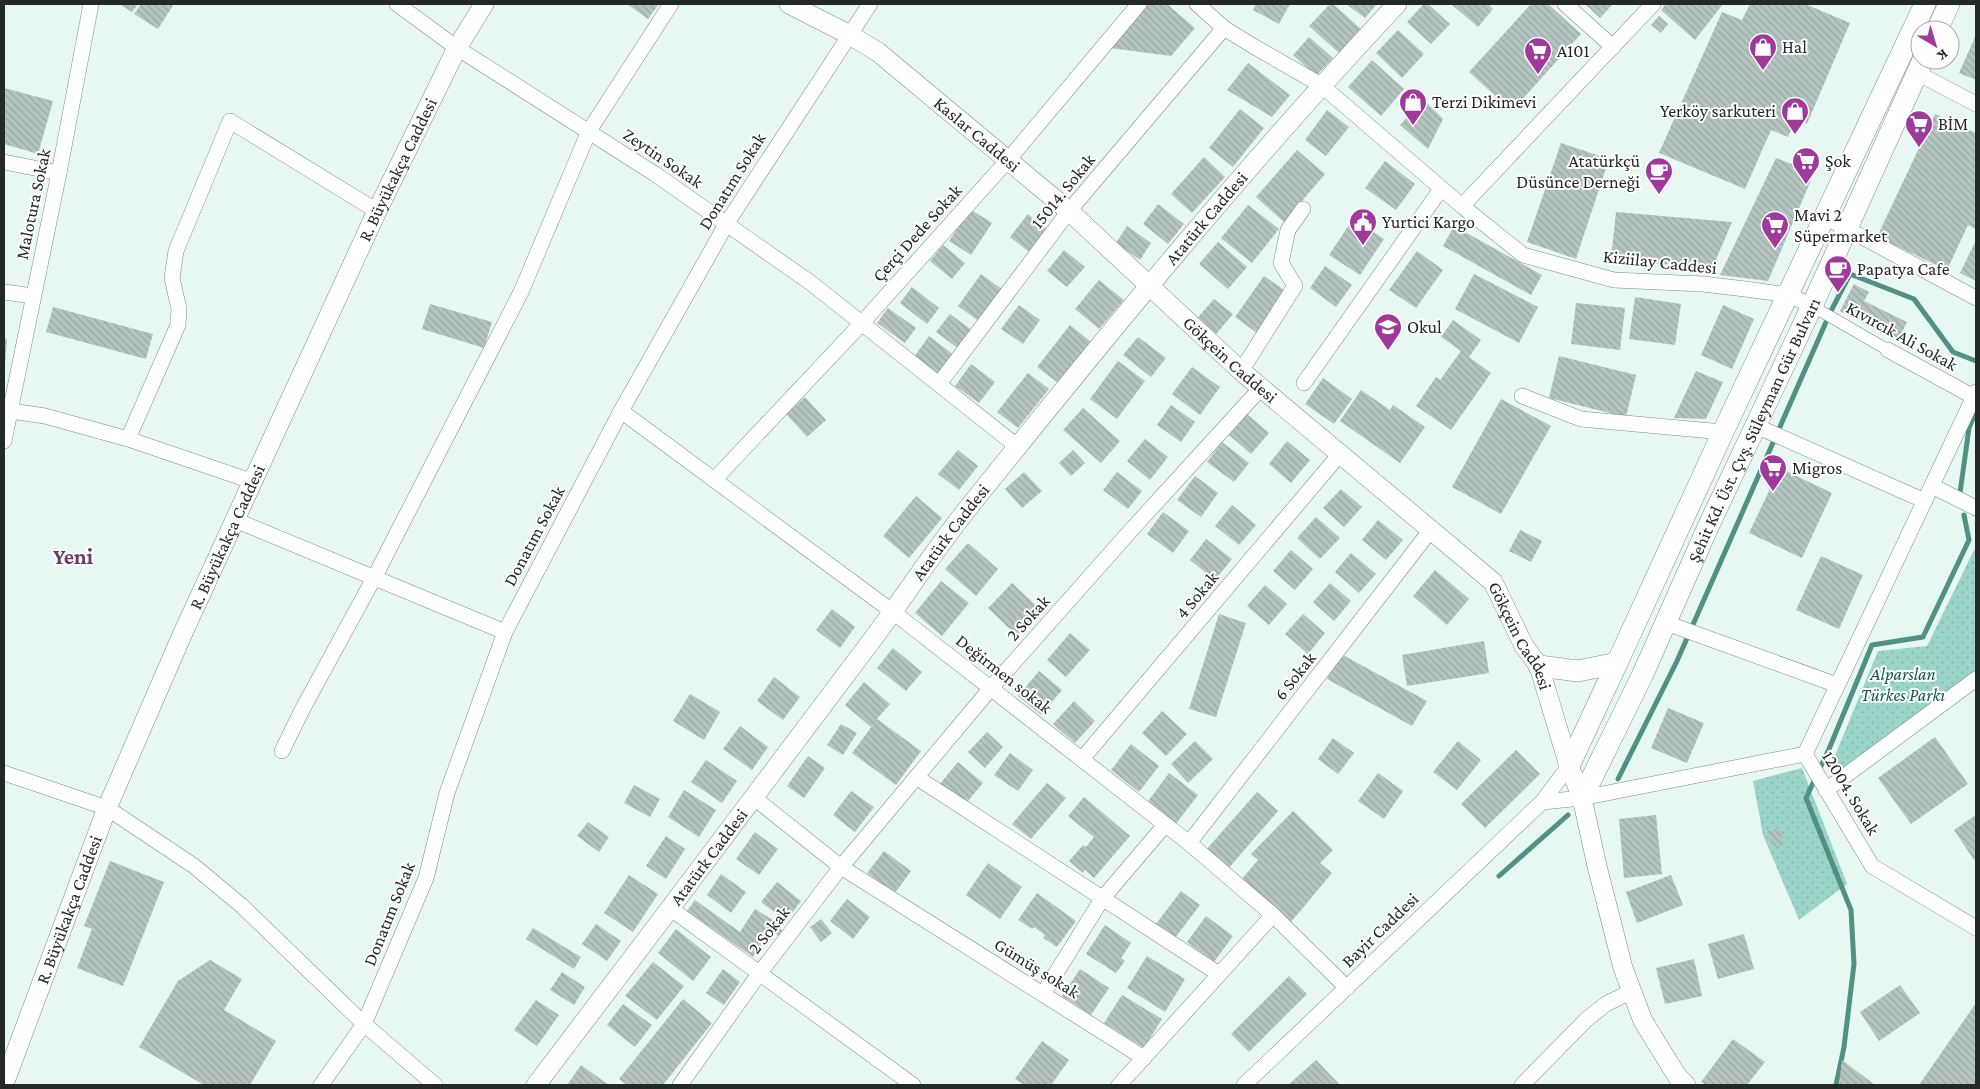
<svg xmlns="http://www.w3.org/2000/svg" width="1980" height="1089" viewBox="0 0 1980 1089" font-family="'Crimson Pro',serif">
	<defs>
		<pattern id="park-dots" width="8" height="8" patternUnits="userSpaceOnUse" patternTransform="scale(1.25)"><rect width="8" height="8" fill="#9bd4c8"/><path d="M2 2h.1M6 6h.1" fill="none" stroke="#85b6ac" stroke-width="1.8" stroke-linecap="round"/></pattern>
		<pattern id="building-back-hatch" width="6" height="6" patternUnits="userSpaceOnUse" patternTransform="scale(1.25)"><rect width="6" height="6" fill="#b5c5c1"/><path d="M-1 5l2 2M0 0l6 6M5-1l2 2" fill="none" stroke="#9ba9a6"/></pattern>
	</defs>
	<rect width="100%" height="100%" fill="#e7f8f3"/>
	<!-- park -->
	<g fill="url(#park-dots)">
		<polygon points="1976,546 1976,673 1843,772 1834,758 1878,651 1927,646"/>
		<polygon points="1802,768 1847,884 1799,920 1763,835 1753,781"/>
	</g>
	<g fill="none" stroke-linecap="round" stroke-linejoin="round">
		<!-- stream -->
		<g stroke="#519184" stroke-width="5">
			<polyline points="1960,493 1969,428 1976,411"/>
			<polyline points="1618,779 1677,661 1830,313 1850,274 1914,299 1953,352 1976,361"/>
			<polyline points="1499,876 1568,815"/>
			<polyline points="1836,1085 1844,1047 1854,964 1851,910 1806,798 1829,749 1872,645 1923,637 1969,540 1964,515"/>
		</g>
	</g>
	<!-- building -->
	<g fill="url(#building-back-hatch)">
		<polygon points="119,4 138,4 132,12"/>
		<polygon points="141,4 174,4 158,29 134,14"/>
		<polygon points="627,4 659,4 648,19"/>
		<polygon points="1147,4 1167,4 1195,28 1171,56 1110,48"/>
		<polygon points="1256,4 1290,4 1279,24 1253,10"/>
		<polygon points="1330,4 1333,4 1361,29 1339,53 1309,26"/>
		<polygon points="1346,4 1377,4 1365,18"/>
		<polygon points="1424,4 1428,4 1450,24 1431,44 1407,22"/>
		<polygon points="1451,4 1488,4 1493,9 1478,27"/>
		<polygon points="1531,4 1548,4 1581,34 1512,111 1469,72"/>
		<polygon points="1585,4 1613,4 1600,18"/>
		<polygon points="1666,4 1723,4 1695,40 1661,10"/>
		<polygon points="1750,4 1805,4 1850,23 1807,124 1796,119 1788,137 1771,130 1745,189 1659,153 1722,12 1742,20"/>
		<polygon points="1659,16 1668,24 1661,33 1651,25"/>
		<polygon points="1398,30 1424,54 1402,78 1376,53"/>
		<polygon points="1976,35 1976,80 1959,73"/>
		<polygon points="1309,37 1333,58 1316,76 1293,55"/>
		<polygon points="1372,60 1404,89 1381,116 1348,87"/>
		<polygon points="1248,63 1290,95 1272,117 1227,90"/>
		<polygon points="4,88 53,101 38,154 4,144"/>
		<polygon points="1423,99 1443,119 1428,149 1400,125"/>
		<polygon points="1240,109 1264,128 1233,167 1209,148"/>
		<polygon points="1327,110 1349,127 1326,156 1305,140"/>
		<polygon points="1935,114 1976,133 1976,229 1968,225 1947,270 1877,237"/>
		<polygon points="1561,143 1609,159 1576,259 1527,242"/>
		<polygon points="1297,150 1325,174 1284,222 1256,197"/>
		<polygon points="1204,157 1225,177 1192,213 1171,194"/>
		<polygon points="1776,158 1814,173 1768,281 1720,275"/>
		<polygon points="1385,161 1415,184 1396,210 1365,188"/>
		<polygon points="1158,204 1184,224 1168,244 1143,224"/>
		<polygon points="1248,205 1279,229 1252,263 1221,238"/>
		<polygon points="970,209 992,223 971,255 949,241"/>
		<polygon points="1616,212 1732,222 1712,269 1611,259"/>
		<polygon points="1028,214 1051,233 1033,255 1010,237"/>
		<polygon points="1353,219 1384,239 1360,275 1329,255"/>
		<polygon points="1127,226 1151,243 1140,260 1116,243"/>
		<polygon points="1454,226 1542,275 1531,295 1443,246"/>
		<polygon points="1976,240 1976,281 1960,273"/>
		<polygon points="1218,242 1247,267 1228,289 1199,264"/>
		<polygon points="943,245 965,263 952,279 930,261"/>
		<polygon points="1064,250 1085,267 1067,287 1047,271"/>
		<polygon points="1417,251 1443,270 1416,308 1389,290"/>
		<polygon points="1325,266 1352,285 1336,307 1310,288"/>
		<polygon points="981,274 1003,290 980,322 958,306"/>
		<polygon points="1474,274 1538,307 1519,343 1455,309"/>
		<polygon points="1264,276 1290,294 1261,336 1235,317"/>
		<polygon points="1099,280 1124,300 1099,329 1075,309"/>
		<polygon points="1854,284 1869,292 1864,301 1907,322 1898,340 1840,311"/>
		<polygon points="912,287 939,308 927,324 900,303"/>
		<polygon points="1635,297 1681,304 1675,345 1629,339"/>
		<polygon points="1214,299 1233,314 1211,340 1192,324"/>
		<polygon points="1576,303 1625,308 1620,350 1571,344"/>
		<polygon points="430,304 492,322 484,348 422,329"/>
		<polygon points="1019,305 1040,320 1023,344 1001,329"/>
		<polygon points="1723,305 1754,319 1732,369 1701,355"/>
		<polygon points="53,307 153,334 146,359 46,332"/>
		<polygon points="888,308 916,328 905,343 877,323"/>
		<polygon points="950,314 973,331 959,349 936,332"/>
		<polygon points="1453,320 1481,340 1469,357 1491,373 1451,430 1416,406 1436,377 1440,380 1461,351 1441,337"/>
		<polygon points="1070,325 1091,342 1058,383 1037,367"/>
		<polygon points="929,336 954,355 939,375 914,357"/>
		<polygon points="1138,337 1166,358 1151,377 1123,355"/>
		<polygon points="4,338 7,339 5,365 4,365"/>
		<polygon points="1559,356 1636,375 1626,417 1549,398"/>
		<polygon points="1118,361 1145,381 1117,419 1090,399"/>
		<polygon points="971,364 995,382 979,403 955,386"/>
		<polygon points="1192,367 1220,387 1200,415 1172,394"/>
		<polygon points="1696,371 1723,382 1706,419 1674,418"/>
		<polygon points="1028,373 1049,389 1018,428 997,412"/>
		<polygon points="1323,378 1352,399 1334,424 1305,404"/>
		<polygon points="1361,390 1390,410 1393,405 1425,427 1400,463 1340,421"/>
		<polygon points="805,397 826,420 807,437 786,414"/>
		<polygon points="1501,399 1551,426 1501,514 1452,487"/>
		<polygon points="1171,405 1195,422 1181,442 1157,425"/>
		<polygon points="1083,408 1120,441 1101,463 1063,430"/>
		<polygon points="1247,414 1269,433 1251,454 1229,435"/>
		<polygon points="1145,439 1168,457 1150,480 1127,461"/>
		<polygon points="1287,441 1310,460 1291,483 1269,464"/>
		<polygon points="1222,442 1249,463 1234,482 1207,462"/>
		<polygon points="958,450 978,466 959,490 938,474"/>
		<polygon points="1073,450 1085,463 1071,476 1059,463"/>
		<polygon points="1780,468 1832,493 1802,558 1749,533"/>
		<polygon points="1024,472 1042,491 1022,508 1005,489"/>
		<polygon points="1117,472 1142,491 1128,509 1103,490"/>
		<polygon points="1195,476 1218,493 1201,517 1177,500"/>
		<polygon points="1341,489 1362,507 1344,527 1323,508"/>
		<polygon points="916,496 942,518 909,558 883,536"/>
		<polygon points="1232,505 1256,525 1239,545 1215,526"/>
		<polygon points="1163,512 1189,531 1173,553 1147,534"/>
		<polygon points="1316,517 1340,538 1320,559 1297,538"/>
		<polygon points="1378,520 1403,540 1386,560 1362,540"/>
		<polygon points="1520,530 1542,541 1531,562 1509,551"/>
		<polygon points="1206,539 1232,559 1215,580 1190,560"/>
		<polygon points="968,543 998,569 976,596 945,569"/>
		<polygon points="1291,550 1313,569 1295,590 1273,571"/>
		<polygon points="1351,553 1376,574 1359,593 1335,572"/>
		<polygon points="1821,556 1863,575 1839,629 1796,610"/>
		<polygon points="1435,570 1469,599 1447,625 1413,596"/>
		<polygon points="941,581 969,603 942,636 915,613"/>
		<polygon points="1012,583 1041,610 1017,636 988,608"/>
		<polygon points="1330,583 1351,601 1334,621 1313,602"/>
		<polygon points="1265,585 1287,604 1269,625 1247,606"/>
		<polygon points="832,609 855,627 840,648 816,630"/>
		<polygon points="1219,614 1246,623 1216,717 1189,709"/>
		<polygon points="1303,614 1325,633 1308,654 1285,634"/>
		<polygon points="1070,633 1090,650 1066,677 1047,660"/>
		<polygon points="1484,641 1489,673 1407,686 1402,655"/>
		<polygon points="893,648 922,672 906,691 877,668"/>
		<polygon points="1341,654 1427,701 1412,726 1327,679"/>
		<polygon points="1039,671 1062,690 1041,715 1018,696"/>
		<polygon points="774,677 800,697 783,720 757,701"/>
		<polygon points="864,682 890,704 877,719 921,751 896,785 852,753 875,722 871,727 845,705"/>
		<polygon points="690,694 720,712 704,740 673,721"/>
		<polygon points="1074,701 1095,721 1075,743 1053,724"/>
		<polygon points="1668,708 1704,723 1687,763 1651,748"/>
		<polygon points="1162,711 1187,734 1166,756 1142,733"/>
		<polygon points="841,724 857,733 843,755 827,745"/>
		<polygon points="740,726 768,747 752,770 723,749"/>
		<polygon points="987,732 1003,747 985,768 968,752"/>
		<polygon points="1935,737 1968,784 1911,824 1878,778"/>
		<polygon points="1333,738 1354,753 1338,774 1318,759"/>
		<polygon points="1195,741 1213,759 1188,783 1171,764"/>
		<polygon points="1458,741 1481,760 1457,790 1433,772"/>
		<polygon points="1131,744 1159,766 1139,792 1111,770"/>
		<polygon points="1516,750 1540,774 1485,828 1461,804"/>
		<polygon points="1010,753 1033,770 1018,791 994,775"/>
		<polygon points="808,756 825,768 804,798 787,786"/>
		<polygon points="706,760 737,781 722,803 691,782"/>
		<polygon points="958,762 983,783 964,806 939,785"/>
		<polygon points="1169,773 1198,795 1175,825 1146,804"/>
		<polygon points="1378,773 1403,791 1384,819 1358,801"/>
		<polygon points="1047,783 1066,798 1031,839 1012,824"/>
		<polygon points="634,785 660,799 650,817 624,803"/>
		<polygon points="684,790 716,810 699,837 668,817"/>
		<polygon points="851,791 874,807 855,832 833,815"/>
		<polygon points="1257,792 1278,811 1228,869 1206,850"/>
		<polygon points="1084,797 1130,836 1094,878 1085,870 1083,873 1069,861 1083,845 1086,847 1094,837 1068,816"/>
		<polygon points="1293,811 1333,850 1320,863 1332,873 1291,922 1241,880 1258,860 1251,854"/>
		<polygon points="1656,815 1662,874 1624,878 1619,819"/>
		<polygon points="1976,815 1976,863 1954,830"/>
		<polygon points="588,822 609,837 599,852 577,836"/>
		<polygon points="1780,829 1783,845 1772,846 1768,831"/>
		<polygon points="755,832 778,849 759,875 736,859"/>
		<polygon points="666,836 685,849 666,879 646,866"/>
		<polygon points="884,851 911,871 895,893 867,873"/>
		<polygon points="110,861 164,882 123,986 77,968 92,929 84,926"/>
		<polygon points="988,863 1022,887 1000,919 966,895"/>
		<polygon points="721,874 746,892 731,913 707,895"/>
		<polygon points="629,875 658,894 633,932 604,913"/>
		<polygon points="1671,875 1683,905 1637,923 1626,892"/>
		<polygon points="777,882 801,901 786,921 761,902"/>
		<polygon points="1181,891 1200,905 1175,938 1156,924"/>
		<polygon points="1037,893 1076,921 1057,947 1043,938 1045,935 1034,927 1032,929 1018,920"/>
		<polygon points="847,899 870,917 853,939 830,921"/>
		<polygon points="695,900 740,932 755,909 776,922 783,932 778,936 772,928 753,957 687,911"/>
		<polygon points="1206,916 1233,936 1214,962 1187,942"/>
		<polygon points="821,919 832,933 821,942 810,927"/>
		<polygon points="596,924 621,941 607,961 582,944"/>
		<polygon points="1105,925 1131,943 1121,958 1125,961 1116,973 1086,954"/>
		<polygon points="533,928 581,957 574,969 526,939"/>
		<polygon points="676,929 711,957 693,981 658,953"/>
		<polygon points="1744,934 1754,969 1718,979 1708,944"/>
		<polygon points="1147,956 1185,979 1165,1012 1127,988"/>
		<polygon points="1694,959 1702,996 1665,1004 1656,968"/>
		<polygon points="210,960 242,979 224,1010 276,1041 250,1085 204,1085 139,1047 178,981"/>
		<polygon points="653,962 684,986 657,1020 625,996"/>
		<polygon points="723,969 740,982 724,1005 706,993"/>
		<polygon points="1080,969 1109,988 1091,1015 1062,996"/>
		<polygon points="562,972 585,987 574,1005 550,990"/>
		<polygon points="1289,976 1307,994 1249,1052 1231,1034"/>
		<polygon points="1900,985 1920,1013 1879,1041 1860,1012"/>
		<polygon points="1122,995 1162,1019 1144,1048 1104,1023"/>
		<polygon points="683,999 712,1023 663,1085 627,1085 619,1079"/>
		<polygon points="536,1000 559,1015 537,1046 514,1030"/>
		<polygon points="1976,1003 1976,1085 1919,1085"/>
		<polygon points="623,1004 652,1025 635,1047 607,1025"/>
		<polygon points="1733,1039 1765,1062 1747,1085 1706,1085 1701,1082"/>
		<polygon points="1042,1041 1069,1060 1051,1085 1024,1085 1015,1079"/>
		<polygon points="1316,1060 1340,1085 1288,1085"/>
		<polygon points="1842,1060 1875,1085 1839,1085"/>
		<polygon points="581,1065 609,1085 567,1085"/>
	</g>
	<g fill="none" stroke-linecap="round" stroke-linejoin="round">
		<!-- pedestrian casing -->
		<g stroke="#7c8b87" stroke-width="12">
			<polyline id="pedestrian" points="1812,306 1888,350"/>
		</g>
		<!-- minor casing -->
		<g stroke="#7c8b87" stroke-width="16">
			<g id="minor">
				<polyline points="397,4 457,48 655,174 811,283 1018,447"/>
				<polyline points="1197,4 1224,28 1253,46 1321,85 1462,206 1523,255 1614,280 1703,284 1745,289 1789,295 1812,306"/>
				<polyline points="1565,4 1613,47"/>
				<polyline points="1917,73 1976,104"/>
				<polyline points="4,162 59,173"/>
				<polyline points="1462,206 1653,4"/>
				<polyline points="1825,217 1976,298"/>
				<polyline points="4,292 33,296"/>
				<polyline points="1888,350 1974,397"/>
				<polyline points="1241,371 1295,286 1281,263 1288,230 1303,209"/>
				<polyline points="1304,383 1441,189"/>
				<polyline points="939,384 1069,211 1224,28"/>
				<polyline points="1522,396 1581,419 1723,432"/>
				<polyline points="4,410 45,416 128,439 254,482"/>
				<polyline points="621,411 893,612 1189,843 1273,915 1347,988"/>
				<polyline points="1756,426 1925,501"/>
				<polyline points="128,439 178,325 179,309 172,278 176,251 230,121 377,211"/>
				<polyline points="4,441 59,173 91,4"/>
				<polyline points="714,480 862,323 1008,160 1139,4"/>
				<polyline points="1932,486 1976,508"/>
				<polyline points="235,520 505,632"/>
				<polyline points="1666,623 1837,685"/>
				<polyline points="282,751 302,710 374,578 521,292 589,131 671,4"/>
				<polyline points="1805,754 1976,392"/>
				<polyline points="1082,759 1340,454"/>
				<polyline points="4,773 107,808 194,866 242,906 364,1024 435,1085"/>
				<polyline points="916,777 1219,974"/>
				<polyline points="1826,790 1976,679"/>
				<polyline points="753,797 841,867 1144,1058"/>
				<polyline points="1542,802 1582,798 1805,754 1872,866 1976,928"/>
				<polyline points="1189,843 1430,531"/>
				<polyline points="671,909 913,1085"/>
				<polyline points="1043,994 1102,899 1165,825"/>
				<polyline points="321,1085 364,1024 426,878 447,793 505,632 621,411 727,223 870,4"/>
				<polyline points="680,1085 759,974 841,867 991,688 1133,528 1261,388"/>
				<polyline points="1119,1085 1273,915"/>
				<polyline points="1244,1085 1542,802 1569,766"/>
				<polyline points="1522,1085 1587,1019 1606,1004 1632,991"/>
			</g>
		</g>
		<!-- tertiary casing -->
		<g stroke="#7c8b87" stroke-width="20">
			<g id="tertiary">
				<path id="s1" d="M789 4 848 34 878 52 1069 211 1241 371 1493 582 1524 646 1539 666 1569 766 1582 798 1597 866 1623 968 1643 1021 1677 1076 1686 1085"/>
				<path id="s2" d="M4 1084 107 808 182 635 377 211 457 48 484 4"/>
				<path id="s3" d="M536 1085C650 936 762 786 875 636 907 593 936 548 969 507 1107 335 1247 164 1397 4"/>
			</g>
		</g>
		<!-- secondary casing -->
		<g stroke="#7c8b87" stroke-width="22">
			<g id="secondary">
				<polyline points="1937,30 1949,4"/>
				<polyline points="1539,666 1578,671 1617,663 1723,432 1925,4"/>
				<polyline points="1569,766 1617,663"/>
				<path id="s4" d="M1582 798 1642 676 1708 527 1812 306 1923 60"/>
			</g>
		</g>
		<!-- pedestrian -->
		<use href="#pedestrian" stroke="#fff" stroke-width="11"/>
		<!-- minor -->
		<use href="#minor" stroke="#fff" stroke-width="15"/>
		<!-- tertiary -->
		<use href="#tertiary" stroke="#fff" stroke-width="19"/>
		<!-- secondary -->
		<use href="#secondary" stroke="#fff" stroke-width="21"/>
	</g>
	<!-- icons -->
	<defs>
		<g id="shop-pin" transform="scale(1.4375)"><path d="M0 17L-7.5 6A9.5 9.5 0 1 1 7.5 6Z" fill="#a0399c" stroke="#fff"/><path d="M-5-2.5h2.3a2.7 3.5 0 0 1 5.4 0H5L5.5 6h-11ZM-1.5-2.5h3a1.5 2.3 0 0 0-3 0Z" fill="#fff"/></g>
		<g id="supermarket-pin" transform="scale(1.4375)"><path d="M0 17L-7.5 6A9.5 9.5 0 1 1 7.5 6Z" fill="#a0399c" stroke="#fff"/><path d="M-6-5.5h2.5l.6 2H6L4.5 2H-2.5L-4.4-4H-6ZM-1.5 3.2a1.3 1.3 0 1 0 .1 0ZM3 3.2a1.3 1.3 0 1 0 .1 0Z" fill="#fff"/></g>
		<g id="cafe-pin" transform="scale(1.4375)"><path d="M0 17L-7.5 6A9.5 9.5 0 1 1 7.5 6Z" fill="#a0399c" stroke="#fff"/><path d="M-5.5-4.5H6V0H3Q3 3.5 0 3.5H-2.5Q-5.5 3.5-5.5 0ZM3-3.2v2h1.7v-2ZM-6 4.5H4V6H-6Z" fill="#fff"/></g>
		<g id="civic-pin" transform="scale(1.4375)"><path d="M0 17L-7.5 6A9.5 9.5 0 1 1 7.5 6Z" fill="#a0399c" stroke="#fff"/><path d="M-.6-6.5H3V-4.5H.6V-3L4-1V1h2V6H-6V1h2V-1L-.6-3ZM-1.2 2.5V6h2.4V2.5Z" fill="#fff"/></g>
		<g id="school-pin" transform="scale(1.4375)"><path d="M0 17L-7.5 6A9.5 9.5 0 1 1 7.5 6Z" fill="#a0399c" stroke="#fff"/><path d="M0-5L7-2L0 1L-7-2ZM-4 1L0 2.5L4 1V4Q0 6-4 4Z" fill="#fff"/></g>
	</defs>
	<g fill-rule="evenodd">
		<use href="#shop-pin" x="1763" y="47"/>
		<use href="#supermarket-pin" x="1538" y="51"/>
		<use href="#shop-pin" x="1413" y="102"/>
		<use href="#shop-pin" x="1795" y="111"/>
		<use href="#supermarket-pin" x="1919" y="124"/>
		<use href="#supermarket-pin" x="1806" y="161"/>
		<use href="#cafe-pin" x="1659" y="171"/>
		<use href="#civic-pin" x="1363" y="222"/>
		<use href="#supermarket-pin" x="1775" y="225"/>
		<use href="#cafe-pin" x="1838" y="269"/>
		<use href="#school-pin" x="1388" y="327"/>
		<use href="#supermarket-pin" x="1773" y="468"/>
	</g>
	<g text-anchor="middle" stroke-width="4" stroke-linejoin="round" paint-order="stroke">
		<!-- poi labels -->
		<g font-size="18" fill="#232927" stroke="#fff" text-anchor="start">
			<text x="1782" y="53">Hal</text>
			<text x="1557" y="57">A101</text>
			<text x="1432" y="108">Terzi Dikimevi</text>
			<text x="1776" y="117" text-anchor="end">Yerköy sarkuteri</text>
			<text x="1938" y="130">BİM</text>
			<text x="1640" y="167" text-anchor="end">Atatürkçü<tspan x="1640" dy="21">Düsünce Derneği</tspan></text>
			<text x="1825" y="167">Şok</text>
			<text x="1794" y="221">Mavi 2<tspan x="1794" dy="21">Süpermarket</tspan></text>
			<text x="1382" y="228">Yurtici Kargo</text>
			<text x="1857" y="275">Papatya Cafe</text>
			<text x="1407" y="333">Okul</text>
			<text x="1792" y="474">Migros</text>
		</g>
		<!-- street labels -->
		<g font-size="18" fill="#232927" stroke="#fff">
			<text dy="6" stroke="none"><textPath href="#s1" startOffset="230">Kaslar Caddesi</textPath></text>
			<text transform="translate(663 158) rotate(34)" y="6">Zeytin Sokak</text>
			<text dy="6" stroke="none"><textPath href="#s2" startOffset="996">R. Büyükakça Caddesi</textPath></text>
			<text transform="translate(732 181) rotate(-58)" y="6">Donatım Sokak</text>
			<text transform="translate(1063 191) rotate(-51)" y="6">15014. Sokak</text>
			<text transform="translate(33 204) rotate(-78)" y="6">Malotura Sokak</text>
			<text dy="6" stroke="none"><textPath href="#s3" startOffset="1096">Atatürk Caddesi</textPath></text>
			<text transform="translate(917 233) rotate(-48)" y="6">Çerçi Dede Sokak</text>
			<text transform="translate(1660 262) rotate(6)" y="6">Kiziilay Caddesi</text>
			<text transform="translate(1902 336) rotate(29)" y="6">Kıvırcık Ali Sokak</text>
			<text dy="6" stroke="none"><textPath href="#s1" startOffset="569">Gökçein Caddesi</textPath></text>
			<text dy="6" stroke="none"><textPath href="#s4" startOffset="406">Şehit Kd. Üst. Çvş. Süleyman Gür Bulvarı</textPath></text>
			<text dy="6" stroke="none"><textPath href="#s3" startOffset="691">Atatürk Caddesi</textPath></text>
			<text transform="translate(534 536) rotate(-62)" y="6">Donatım Sokak</text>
			<text dy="6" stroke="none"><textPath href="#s2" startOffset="591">R. Büyükakça Caddesi</textPath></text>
			<text transform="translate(1197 595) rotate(-50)" y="6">4 Sokak</text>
			<text transform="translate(1028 618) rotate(-48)" y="6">2 Sokak</text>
			<text dy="6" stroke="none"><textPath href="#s1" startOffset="974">Gökçein Caddesi</textPath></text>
			<text transform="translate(1004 674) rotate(38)" y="6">Değirmen sokak</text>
			<text transform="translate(1295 676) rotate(-52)" y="6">6 Sokak</text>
			<text transform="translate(1851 793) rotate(59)" y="6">12004. Sokak</text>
			<text dy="6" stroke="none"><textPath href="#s3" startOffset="286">Atatürk Caddesi</textPath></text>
			<text dy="6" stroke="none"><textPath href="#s2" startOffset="186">R. Büyükakça Caddesi</textPath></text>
			<text transform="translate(389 914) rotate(-68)" y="6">Donatım Sokak</text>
			<text transform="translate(769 930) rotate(-52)" y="6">2 Sokak</text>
			<text transform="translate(1380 930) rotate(-44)" y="6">Bayir Caddesi</text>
			<text transform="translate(1037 968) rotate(32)" y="6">Gümüş sokak</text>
		</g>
		<!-- park labels -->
		<g font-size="18" font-style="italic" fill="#105a4f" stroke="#fff">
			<text x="1903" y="680">Alparslan<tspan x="1903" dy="21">Türkes Parkı</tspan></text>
		</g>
		<!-- district labels -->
		<g font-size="22" font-weight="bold" fill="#6b3768" stroke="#fff">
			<text x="73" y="564">Yeni</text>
		</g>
	</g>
	<!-- border -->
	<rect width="1980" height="1089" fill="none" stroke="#232927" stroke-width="10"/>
	<!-- north arrow -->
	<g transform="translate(1935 45) rotate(142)"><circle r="24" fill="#ffffff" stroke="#a7a9a9"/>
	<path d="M0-4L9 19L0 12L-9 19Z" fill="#a0399c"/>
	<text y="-8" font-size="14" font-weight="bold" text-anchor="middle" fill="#232927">K</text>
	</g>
</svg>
